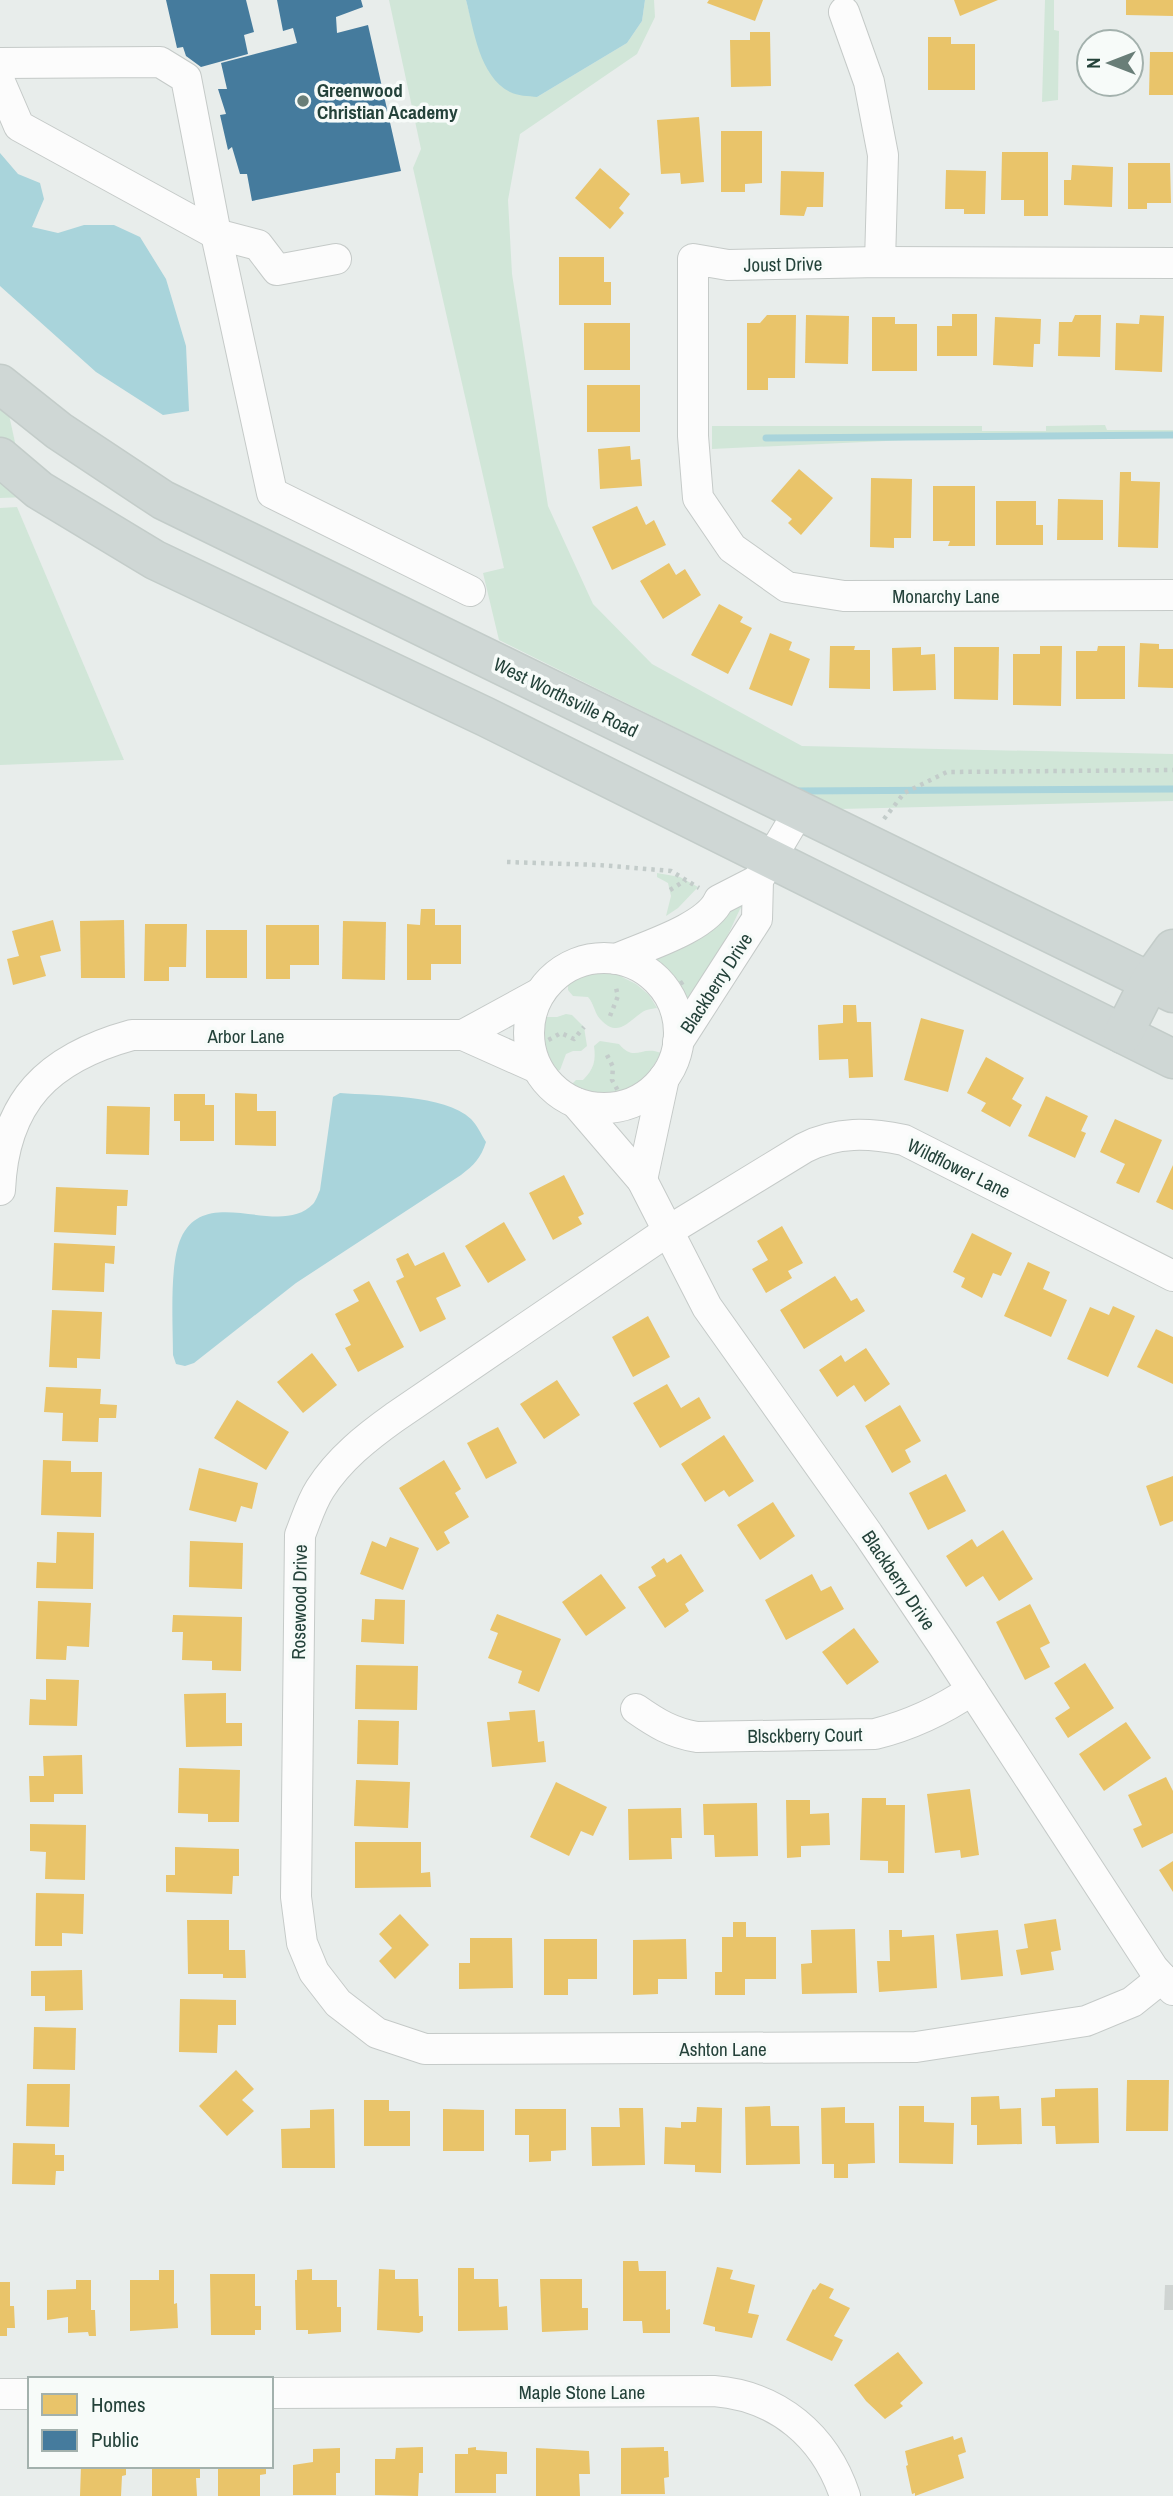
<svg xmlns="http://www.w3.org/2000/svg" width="1173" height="2496" viewBox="0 0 1173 2496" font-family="'Archivo Narrow',sans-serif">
	<rect width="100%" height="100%" fill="#e8edeb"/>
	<!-- green -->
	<g fill="#d1e6d8">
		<polygon points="389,0 466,0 475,34 537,97 627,43 642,21 645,0 654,0 655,17 637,54 520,134 508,200 512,274 548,506 593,604 652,664 802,746 1173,754 1173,801 840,809 499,640 483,573 504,568 413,168 421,149"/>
		<polygon points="1045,0 1054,0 1054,30 1059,31 1058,100 1042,102"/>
		<polygon points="0,374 27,497 0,498"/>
		<polygon points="1105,425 1107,430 1173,430 1173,438 993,436 712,449 712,426 982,426 982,431 1046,431 1046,426"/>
		<polygon points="17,507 124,760 0,765 0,508"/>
		<polygon points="657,873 680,877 698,887 678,908 666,916 671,896 668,883 657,877"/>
		<polygon points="738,901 745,904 740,909 719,954 685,1010 680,1000 666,993 665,975 650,961"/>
		<path d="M607 959 622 977 636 984 649 995 657 1008C651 1009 646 1009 641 1013 628 1022 618 1037 602 1021 594 1014 595 1005 588 997L573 996 568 990V983L584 975 596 973Z"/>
		<path d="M566 1014 572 1015 584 1027 587 1046 581 1051H573L566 1054 560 1070 554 1072C542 1057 537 1035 544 1017H557Z"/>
		<path d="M600 1041 619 1044C635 1063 641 1045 661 1053 640 1092 612 1106 570 1086L576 1080H583C594 1069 596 1061 594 1046Z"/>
	</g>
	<!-- water -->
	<g fill="#a9d4db">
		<path d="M466 0H645L642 21 627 43 537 97C529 96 517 96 510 92 479 76 474 30 466 0Z"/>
		<polygon points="0,153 18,174 40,183 44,199 32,227 58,233 84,225 114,225 140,237 166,279 186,346 189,411 163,415 96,372 0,286"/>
		<path d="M340 1093C376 1096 444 1094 471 1119 477 1125 481 1134 486 1142 481 1158 474 1165 461 1175L296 1283 194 1363 185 1366 176 1364 173 1355C173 1324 169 1264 181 1238 206 1183 280 1239 313 1204 316 1201 318 1194 320 1190L333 1097Z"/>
	</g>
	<!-- homes -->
	<g fill="#e9c46a">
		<polygon points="709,0 763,0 755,21 707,3"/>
		<polygon points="954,0 998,0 960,16"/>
		<polygon points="1126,0 1173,0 1173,16 1126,15"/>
		<polygon points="750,32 770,32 771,86 731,87 730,40 750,40"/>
		<polygon points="928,37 951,37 951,44 975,44 975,90 928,90"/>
		<polygon points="1150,52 1173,52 1173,95 1149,95"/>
		<polygon points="699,117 704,182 681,184 680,173 661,174 657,120"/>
		<polygon points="721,131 762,131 762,183 745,184 745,192 721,192"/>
		<polygon points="1002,152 1048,152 1048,216 1024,216 1024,200 1001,200"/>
		<polygon points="1128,163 1170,163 1171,203 1147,203 1147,209 1128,209"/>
		<polygon points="1072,165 1113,167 1112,207 1064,205 1064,180 1071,180"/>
		<polygon points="600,168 630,194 619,208 624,213 610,229 575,198"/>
		<polygon points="946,170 986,171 985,214 964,214 964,209 945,209"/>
		<polygon points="781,171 824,172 823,207 807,207 804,216 780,215"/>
		<polygon points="559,257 604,257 604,282 611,282 611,305 559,305"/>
		<polygon points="952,314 977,314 977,356 937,356 937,326 952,326"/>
		<polygon points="767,315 796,315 795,378 768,378 768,390 747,390 747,323 760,323"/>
		<polygon points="806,315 849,316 848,364 805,363"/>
		<polygon points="1075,315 1101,315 1100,357 1058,356 1059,322 1072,322"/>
		<polygon points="1140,315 1164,316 1162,372 1115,370 1116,323 1139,324"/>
		<polygon points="872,317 895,317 895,324 917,324 917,371 872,371"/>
		<polygon points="995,317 1041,319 1040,344 1034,344 1033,367 993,365"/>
		<rect x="584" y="323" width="46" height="47"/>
		<rect x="587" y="385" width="53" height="47"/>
		<polygon points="630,446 631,460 640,459 642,486 600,489 598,449"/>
		<polygon points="799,469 833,498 801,535 788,523 792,519 771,501"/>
		<polygon points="1120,472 1131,472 1131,481 1160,482 1158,548 1118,547"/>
		<polygon points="871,478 912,479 911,538 894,538 894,548 870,547"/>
		<polygon points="933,486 975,486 975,546 948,546 950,541 933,541"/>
		<polygon points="1058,499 1103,500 1103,540 1057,540"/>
		<polygon points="996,501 1036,501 1036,525 1043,525 1043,545 996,545"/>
		<polygon points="637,506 646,525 654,520 666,545 612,570 592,527"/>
		<polygon points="669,563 676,575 685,569 701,595 663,619 640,581"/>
		<polygon points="719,604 743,617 740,622 752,628 728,674 691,655"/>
		<polygon points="770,633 792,642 789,650 810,659 792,706 749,689"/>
		<polygon points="1140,643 1159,644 1159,649 1173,649 1173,688 1138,687"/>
		<polygon points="830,646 855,646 854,650 870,650 870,689 829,688"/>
		<polygon points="1040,646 1062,646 1061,706 1013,705 1013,654 1040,654"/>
		<polygon points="1098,646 1125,646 1125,699 1076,699 1076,651 1097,651"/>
		<polygon points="921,647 921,655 935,654 936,690 893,691 892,648"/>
		<polygon points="954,647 999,647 998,700 954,699"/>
		<polygon points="421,909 435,909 435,925 461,925 461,964 431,964 431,980 407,980 407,924 420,925"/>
		<polygon points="53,920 61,951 40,956 46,976 13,985 7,959 19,956 12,931"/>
		<polygon points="124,920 125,978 81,978 80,921"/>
		<polygon points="343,921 386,922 385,980 342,979"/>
		<polygon points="145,924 187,924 186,967 169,967 169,981 144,981"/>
		<polygon points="266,925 319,925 319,965 290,965 290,979 266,979"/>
		<rect x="206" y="930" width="41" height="48"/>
		<polygon points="843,1005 856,1005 857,1022 871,1022 873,1077 849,1078 848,1059 819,1060 818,1025 843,1023"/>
		<polygon points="921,1018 964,1030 948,1092 904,1080"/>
		<polygon points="986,1057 1024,1078 1012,1099 1022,1105 1010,1127 981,1111 986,1103 967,1093"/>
		<polygon points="235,1093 257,1094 257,1111 276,1111 276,1146 235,1145"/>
		<polygon points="174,1094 205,1094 205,1105 214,1105 214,1141 180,1141 180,1121 174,1121"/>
		<polygon points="1046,1096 1088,1116 1081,1131 1086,1133 1075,1158 1028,1136"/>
		<polygon points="107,1106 150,1107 149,1155 106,1154"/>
		<polygon points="1115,1119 1162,1140 1139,1193 1116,1183 1125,1164 1100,1152"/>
		<polygon points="1173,1165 1173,1210 1156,1202"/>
		<polygon points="564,1175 584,1214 578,1217 582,1224 553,1240 529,1193"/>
		<polygon points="56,1187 128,1190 127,1206 117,1206 116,1235 54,1232"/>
		<polygon points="504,1222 526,1260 488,1283 465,1246"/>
		<polygon points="782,1226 803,1263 788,1271 792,1278 766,1293 752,1269 768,1260 757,1241"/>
		<polygon points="972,1233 1012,1253 1001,1276 993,1273 982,1298 961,1287 965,1278 953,1272"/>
		<polygon points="54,1243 115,1246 114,1264 105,1263 104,1292 52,1290"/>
		<polygon points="444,1252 461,1286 436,1298 446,1319 420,1332 396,1281 404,1277 396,1259 408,1253 415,1266"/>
		<polygon points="1028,1262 1050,1272 1043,1289 1067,1300 1051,1337 1004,1316"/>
		<polygon points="835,1276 851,1301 857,1298 865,1311 804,1349 780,1310"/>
		<polygon points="369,1281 404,1347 358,1372 345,1348 351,1345 335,1314 359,1301 353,1290"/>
		<polygon points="1113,1306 1135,1316 1108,1377 1067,1359 1090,1307 1109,1315"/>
		<polygon points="52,1310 102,1312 100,1359 77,1358 77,1368 49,1367"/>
		<polygon points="648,1316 670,1357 633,1377 612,1337"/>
		<polygon points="1156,1329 1173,1337 1173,1384 1137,1367"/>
		<polygon points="866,1348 890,1384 865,1402 854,1385 837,1397 819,1370 841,1355 845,1362"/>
		<polygon points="312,1353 337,1385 303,1413 277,1382"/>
		<polygon points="557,1380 580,1415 544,1439 520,1404"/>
		<polygon points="667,1384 681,1408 699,1397 711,1418 660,1448 633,1403"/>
		<polygon points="46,1387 101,1389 100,1404 117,1405 116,1418 99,1418 98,1442 62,1441 63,1413 44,1412"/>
		<polygon points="237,1400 289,1432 266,1470 214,1438"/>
		<polygon points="900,1405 921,1441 905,1450 911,1462 892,1473 865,1426"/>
		<polygon points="498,1427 517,1463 486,1479 467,1443"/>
		<polygon points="724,1435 754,1481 729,1497 724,1490 705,1502 681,1464"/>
		<polygon points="43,1460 71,1461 71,1472 102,1472 101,1517 41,1515"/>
		<polygon points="444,1460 461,1489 455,1493 469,1517 444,1532 450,1543 437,1551 399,1488"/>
		<polygon points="199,1468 258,1483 252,1509 241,1506 236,1522 189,1510"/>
		<polygon points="946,1474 966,1511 928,1530 909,1493"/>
		<polygon points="1173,1476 1173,1521 1160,1526 1146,1486"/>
		<polygon points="773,1502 795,1536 760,1560 737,1525"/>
		<polygon points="1003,1530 1033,1579 999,1601 983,1576 966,1587 946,1556 972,1539 977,1547"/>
		<polygon points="57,1532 94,1533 93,1589 36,1588 37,1562 56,1563"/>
		<polygon points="390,1537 419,1548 403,1590 360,1574 372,1541 386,1547"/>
		<polygon points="190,1541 243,1543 242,1589 189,1587"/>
		<polygon points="681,1554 704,1591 685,1604 689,1611 665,1628 638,1587 656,1576 651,1567 664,1558 667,1563"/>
		<polygon points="601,1574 626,1608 586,1636 562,1602"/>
		<polygon points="812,1574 821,1591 831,1586 844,1609 786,1640 765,1600"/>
		<polygon points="375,1599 405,1600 404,1644 361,1642 362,1619 374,1620"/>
		<polygon points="38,1601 91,1603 89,1647 67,1646 66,1660 36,1659"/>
		<polygon points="1030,1604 1050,1643 1040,1648 1050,1667 1025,1680 996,1622"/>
		<polygon points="497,1614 561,1639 539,1692 518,1683 522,1671 488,1658 498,1633 490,1630"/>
		<polygon points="173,1615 242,1617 241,1671 212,1670 212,1661 182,1660 183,1632 172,1632"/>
		<polygon points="854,1628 879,1662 847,1685 822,1652"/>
		<polygon points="1085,1663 1114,1708 1068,1738 1055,1718 1070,1708 1054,1683"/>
		<polygon points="356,1665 418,1666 417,1710 355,1709"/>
		<polygon points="46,1679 79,1680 77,1726 29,1725 30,1699 46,1700"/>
		<polygon points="226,1693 226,1723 242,1723 242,1746 186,1747 184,1694"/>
		<polygon points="535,1710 538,1742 544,1741 546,1762 492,1767 487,1722 510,1720 509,1712"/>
		<polygon points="358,1720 399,1721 398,1765 357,1764"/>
		<polygon points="1126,1722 1151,1758 1104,1791 1079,1754"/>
		<polygon points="82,1755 83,1794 54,1794 54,1802 30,1802 29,1776 44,1776 43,1756"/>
		<polygon points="179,1768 240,1770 239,1822 208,1822 208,1814 178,1813"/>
		<polygon points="1166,1777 1173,1791 1173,1833 1142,1848 1133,1829 1142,1825 1128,1795"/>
		<polygon points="356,1780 410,1782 408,1828 354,1826"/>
		<polygon points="556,1782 607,1807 593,1836 581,1831 569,1856 530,1837"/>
		<polygon points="970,1789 979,1855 961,1858 960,1850 935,1853 927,1794"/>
		<polygon points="862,1798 886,1798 886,1805 905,1805 904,1873 888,1873 888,1861 860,1860"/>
		<polygon points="786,1800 810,1800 810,1814 829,1813 830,1845 801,1846 801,1857 787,1858"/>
		<polygon points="757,1803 758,1856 715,1857 714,1835 704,1835 703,1804"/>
		<polygon points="681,1808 682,1838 671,1838 672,1859 629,1860 628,1809"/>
		<polygon points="30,1824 86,1825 85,1880 45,1879 46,1852 30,1851"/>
		<polygon points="355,1842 421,1842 421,1873 430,1872 431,1887 355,1888"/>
		<polygon points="175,1847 239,1849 239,1876 233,1876 232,1894 166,1892 166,1875 175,1875"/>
		<polygon points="1173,1861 1173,1892 1159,1870"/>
		<polygon points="36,1893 84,1894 83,1934 62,1933 62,1946 35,1946"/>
		<polygon points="400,1914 429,1945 395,1979 379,1961 392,1948 379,1934"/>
		<polygon points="1056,1919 1061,1950 1051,1952 1054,1970 1021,1975 1016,1950 1028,1948 1024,1924"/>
		<polygon points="187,1920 229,1920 229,1950 245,1950 246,1978 223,1978 223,1974 188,1974"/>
		<polygon points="733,1922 746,1922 746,1937 776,1937 776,1979 745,1979 745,1995 715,1995 715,1972 722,1972 722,1937 733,1937"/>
		<polygon points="855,1929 857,1993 802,1994 801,1964 812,1963 811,1930"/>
		<polygon points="889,1930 902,1930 902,1937 934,1935 937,1988 879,1992 877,1961 890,1961"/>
		<polygon points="998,1930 1003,1976 961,1980 956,1934"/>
		<polygon points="470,1938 512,1938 513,1988 459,1989 459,1963 470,1963"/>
		<polygon points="544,1939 597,1939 597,1979 568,1979 568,1995 544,1995"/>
		<polygon points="686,1939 687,1979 658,1979 658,1994 633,1995 633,1940"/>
		<polygon points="82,1970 83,2010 45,2011 45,1996 31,1996 31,1971"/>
		<polygon points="180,1999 236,2000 236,2025 218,2025 217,2053 179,2052"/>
		<polygon points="34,2027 76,2028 75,2070 33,2069"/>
		<polygon points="236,2070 254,2089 242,2100 254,2111 227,2136 199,2106"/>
		<polygon points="1127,2080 1169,2080 1168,2131 1126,2131"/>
		<polygon points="27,2084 70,2084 69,2127 26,2126"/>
		<polygon points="1098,2088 1099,2143 1056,2144 1055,2126 1042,2126 1041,2098 1055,2097 1055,2089"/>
		<polygon points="999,2096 1000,2109 1021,2108 1022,2144 977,2145 977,2125 971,2125 971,2097"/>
		<polygon points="364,2100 389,2100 389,2111 410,2111 410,2146 364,2146"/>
		<polygon points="770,2106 771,2126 799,2126 800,2164 746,2165 745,2107"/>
		<polygon points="899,2106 924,2106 924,2122 954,2123 953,2164 899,2163"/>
		<polygon points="697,2107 722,2108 721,2173 695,2172 695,2165 664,2164 665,2127 681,2128 681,2122 696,2122"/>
		<polygon points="845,2107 845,2123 874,2123 875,2163 848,2164 848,2178 834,2178 834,2164 822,2164 821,2108"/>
		<polygon points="619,2108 643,2108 645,2165 592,2166 591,2127 620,2127"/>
		<polygon points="334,2109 335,2168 282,2168 281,2129 310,2128 310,2110"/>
		<polygon points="443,2109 484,2110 484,2151 443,2151"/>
		<polygon points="515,2109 566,2109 566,2150 551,2151 551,2161 529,2162 529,2135 515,2135"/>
		<polygon points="13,2143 55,2144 55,2155 64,2155 64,2171 56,2171 55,2185 12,2184"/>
		<polygon points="623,2261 638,2261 639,2271 666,2271 666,2310 670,2309 670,2333 643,2333 642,2321 623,2321"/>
		<polygon points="717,2267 733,2270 730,2279 755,2285 748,2313 759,2315 752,2338 715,2331 715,2327 703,2324"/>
		<polygon points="458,2268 474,2268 474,2279 498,2279 499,2307 507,2306 508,2330 458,2331"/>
		<polygon points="312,2269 312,2280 337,2280 337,2307 341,2307 341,2332 308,2334 308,2330 296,2330 295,2280 297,2280 297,2270"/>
		<polygon points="379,2269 395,2270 395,2279 418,2279 419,2316 423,2316 423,2331 419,2333 377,2330"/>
		<polygon points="159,2270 174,2270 174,2304 177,2303 178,2328 130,2331 130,2280 159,2280"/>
		<polygon points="210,2274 255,2274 255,2306 261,2306 261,2330 255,2330 255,2335 211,2335"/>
		<polygon points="540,2279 582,2279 582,2308 588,2308 588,2330 542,2332"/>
		<polygon points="76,2280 91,2280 91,2310 95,2310 96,2336 89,2336 88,2332 68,2333 68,2317 47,2320 47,2290 76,2289"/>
		<polygon points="0,2282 10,2282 10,2306 14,2306 15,2328 7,2328 7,2336 0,2336"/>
		<polygon points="820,2283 834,2289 829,2298 850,2308 834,2336 843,2340 832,2361 786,2340 813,2289 815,2290"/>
		<polygon points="898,2352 923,2383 900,2403 903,2406 885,2419 866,2401 854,2385"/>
		<polygon points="953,2436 954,2440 962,2437 966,2452 958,2455 964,2478 915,2496 915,2493 912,2494 906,2466 908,2465 905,2451"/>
		<polygon points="423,2447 423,2473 419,2473 418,2496 375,2495 375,2459 395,2459 396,2448"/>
		<polygon points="476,2447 476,2450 507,2452 507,2474 496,2474 496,2493 455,2493 455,2454 468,2454 468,2448"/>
		<polygon points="664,2447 664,2451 668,2451 669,2477 664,2478 665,2494 621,2494 621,2448"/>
		<polygon points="340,2448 340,2473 336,2473 336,2495 293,2495 293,2465 313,2462 313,2449"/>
		<polygon points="536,2448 589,2451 590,2474 579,2474 580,2496 536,2496"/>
		<polygon points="81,2466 126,2466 126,2475 122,2476 121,2496 80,2496"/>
		<polygon points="152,2466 200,2466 200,2478 196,2478 197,2496 152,2496"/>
		<polygon points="218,2466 266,2466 266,2474 260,2475 260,2496 218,2496"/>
	</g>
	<!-- public -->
	<g fill="#457b9d">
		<polygon points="166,0 246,0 254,32 244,35 248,54 201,67 186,56 183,47 177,48"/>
		<polygon points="277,0 361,0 363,7 336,17 337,33 368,25 401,171 252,201 247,174 240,174 232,147 228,150 220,115 226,114 218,89 227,89 221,63 297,43 293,28 283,31"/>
	</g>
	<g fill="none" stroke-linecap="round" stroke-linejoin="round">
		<!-- stream -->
		<g stroke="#a9d4db" stroke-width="7">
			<polyline points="766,438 1173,435"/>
			<polyline points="796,791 1173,789"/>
		</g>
	</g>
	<!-- building -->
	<polygon fill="#cfd4d2" points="1165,2285 1173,2285 1173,2310 1164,2310"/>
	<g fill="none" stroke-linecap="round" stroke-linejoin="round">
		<!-- minor casing -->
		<g stroke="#c5cac8" stroke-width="32">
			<g id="minor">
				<polyline points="844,12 869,82 883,155 880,262"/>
				<polyline points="0,63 160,62 186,78 216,234 272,493 470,591"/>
				<polyline points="0,82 19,126 216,234 258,245 277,270 336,259"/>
				<polyline points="1173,263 880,262 728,265 693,259 693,436 698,498 732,548 787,587 844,596 1173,595"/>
				<circle cx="604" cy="1033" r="75"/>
				<path d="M616 959C643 947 707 928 719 900L758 880"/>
				<polyline points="463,1035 540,993"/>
				<polyline points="678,1042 757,919 758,880 799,811"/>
				<polyline points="576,1103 642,1180 707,1307 868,1534 944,1647 1153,1968 1162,1978"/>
				<polyline points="642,1180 664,1078"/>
				<path d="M0 1190C4 1101 48 1058 132 1035H463L537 1068"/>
				<path d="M1173 1276 904 1140C869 1133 837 1131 804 1148L668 1231 395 1417C367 1437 339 1459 320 1489 311 1503 306 1520 300 1535L296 1897 302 1943 314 1972 338 2003 377 2033 425 2049 916 2047 1086 2021 1132 2002 1162 1978 1173 1990"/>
				<path d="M636 1709C656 1723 672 1733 697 1737L875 1734C911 1725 941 1711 972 1690"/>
				<path d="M271 2393 714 2391C778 2396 825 2436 845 2496"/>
				<polyline points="0,2394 30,2394"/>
			</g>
		</g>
		<!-- major casing -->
		<g stroke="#c3ccc9" stroke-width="41">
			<g id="major">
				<polyline points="0,384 59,431 163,500 1173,993"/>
				<polyline points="0,457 39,490 155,560 486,717 1173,1059"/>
				<polyline points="1123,1034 1150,981 1173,949"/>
			</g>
		</g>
		<!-- path -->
		<g stroke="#c3ccca" stroke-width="4.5" stroke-dasharray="3.5 5" stroke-linecap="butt">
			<polyline points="884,819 904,793 947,772 1173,770"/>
			<polyline points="507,862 599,865 671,871 699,888"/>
			<polyline points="670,890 686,880"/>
			<polyline points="666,993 686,980"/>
			<polyline points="610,1016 618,996 615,984"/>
			<polyline points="541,1044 561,1033 574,1039 584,1027"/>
			<polyline points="607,1055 613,1067 612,1080 626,1105"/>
		</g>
		<!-- minor -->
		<use href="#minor" stroke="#fcfcfc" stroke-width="30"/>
		<!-- major -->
		<use href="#major" stroke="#cfd7d5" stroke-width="38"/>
	</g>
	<!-- markers -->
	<circle fill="#697e78" stroke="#f7fbf9" stroke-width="2.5" cx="303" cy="101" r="7"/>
	<g text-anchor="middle" stroke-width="7" stroke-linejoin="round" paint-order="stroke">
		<!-- poi labels -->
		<g font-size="19" font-weight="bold" fill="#24423a" stroke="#f7fbf9" text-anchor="start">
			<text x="317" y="97">Greenwood<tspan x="317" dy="22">Christian Academy</tspan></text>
		</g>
		<!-- street labels -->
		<g font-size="19" fill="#24423a" stroke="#f7fbf9">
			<text transform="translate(783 264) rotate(-1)" y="7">Joust Drive</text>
			<text x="946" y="603">Monarchy Lane</text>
			<text transform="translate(566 697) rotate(26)" y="7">West Worthsville Road</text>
			<text transform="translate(716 983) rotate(-57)" y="7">Blackberry Drive</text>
			<text x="246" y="1043">Arbor Lane</text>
			<text transform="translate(959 1168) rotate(26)" y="7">Wildflower Lane</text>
			<text transform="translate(899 1580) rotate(56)" y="7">Blackberry Drive</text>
			<text transform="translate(299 1602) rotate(-89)" y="7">Rosewood Drive</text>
			<text transform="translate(805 1735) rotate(-1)" y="7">Blsckberry Court</text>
			<text x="723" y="2056">Ashton Lane</text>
			<text x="582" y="2399">Maple Stone Lane</text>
		</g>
	</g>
	<!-- legend -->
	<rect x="28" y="2377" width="245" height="91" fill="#f7fbf9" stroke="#a3b1ad" stroke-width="2"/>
	<rect x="42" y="2394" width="35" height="21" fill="#e9c46a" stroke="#a3b1ad" stroke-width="2"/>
	<text x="91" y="2412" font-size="21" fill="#24423a">Homes</text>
	<rect x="42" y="2430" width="35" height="21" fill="#457b9d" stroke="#a3b1ad" stroke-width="2"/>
	<text x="91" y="2447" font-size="21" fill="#24423a">Public</text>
	<!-- north arrow -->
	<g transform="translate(1110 63) rotate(270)"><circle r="33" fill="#f7fbf9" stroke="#a3b1ad" stroke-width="2"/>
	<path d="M0-5L12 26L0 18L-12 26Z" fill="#697e78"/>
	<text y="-10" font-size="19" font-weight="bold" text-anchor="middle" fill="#24423a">N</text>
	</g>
</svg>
